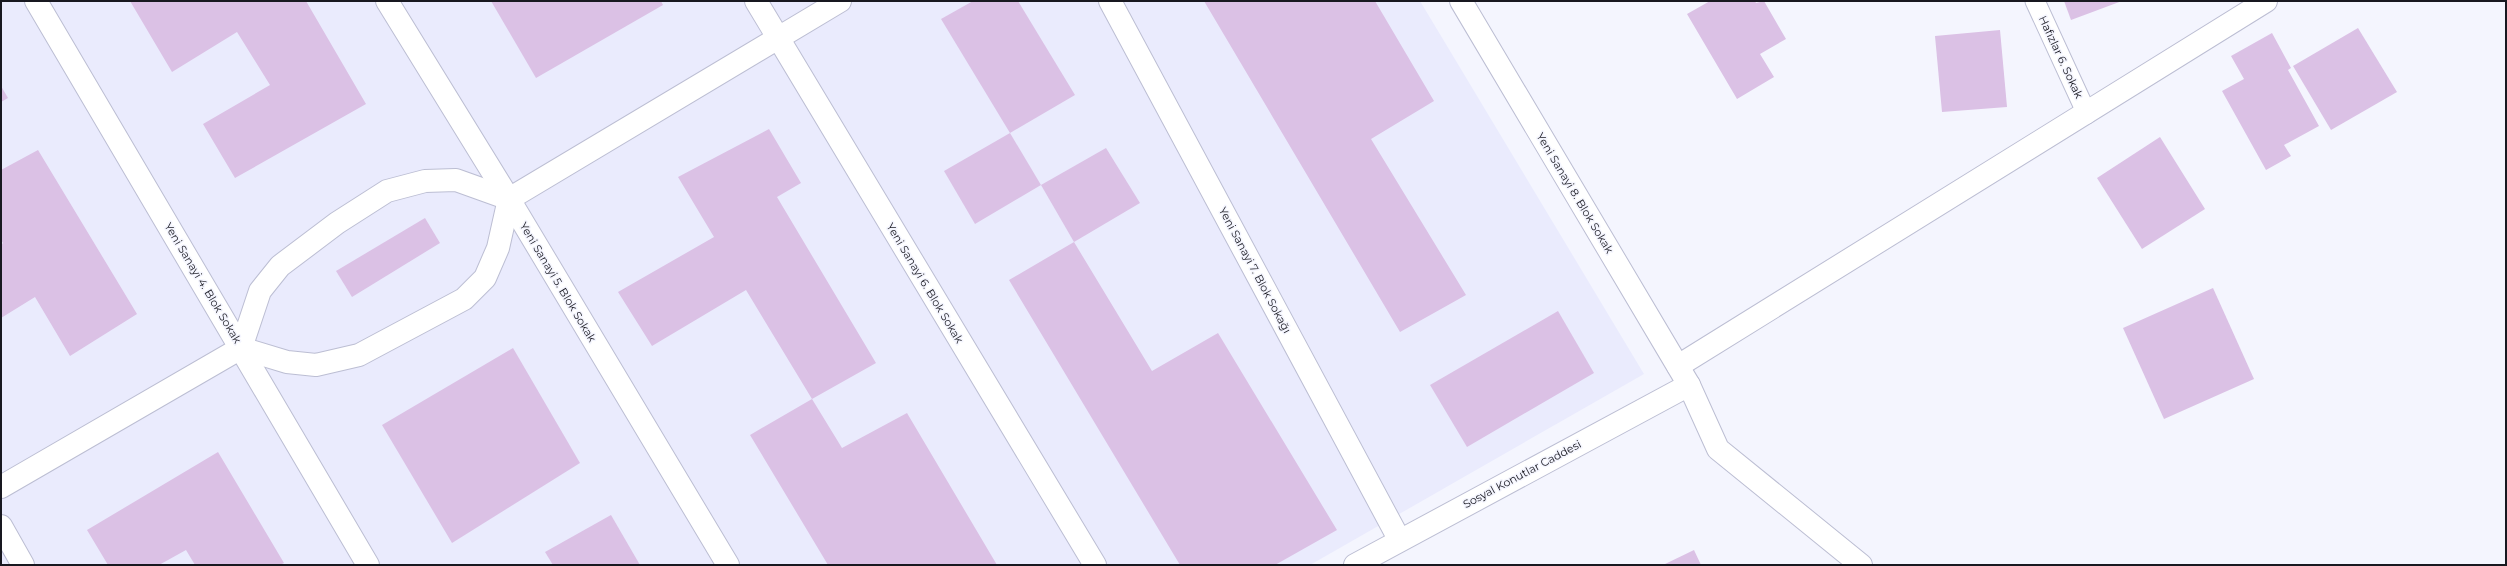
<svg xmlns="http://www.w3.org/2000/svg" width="2507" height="566" viewBox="0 0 2507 566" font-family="Montserrat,sans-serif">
	<rect width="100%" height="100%" fill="#f4f5fe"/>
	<!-- built -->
	<polygon fill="#eaebfd" points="1,1 1420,1 1644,374 1310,565 1,565"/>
	<!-- building -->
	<g fill="#dbc1e5">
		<polygon points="130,1 306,1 366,104 235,178 203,124 270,85 237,32 172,72"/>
		<polygon points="491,1 661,1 663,5 536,78"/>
		<polygon points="973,1 1018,1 1075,95 1010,133 941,19"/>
		<polygon points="1204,1 1375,1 1434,101 1371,139 1466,295 1400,332"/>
		<polygon points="1710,1 1755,1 1756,3 1764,1 1786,39 1760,54 1774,77 1737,99 1687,14"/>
		<polygon points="2064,1 2122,1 2071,20"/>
		<polygon points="2358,28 2397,92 2331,130 2293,66"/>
		<polygon points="2000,30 2007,107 1942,112 1935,36"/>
		<polygon points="2272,33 2291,68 2288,70 2319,126 2284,145 2291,156 2266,170 2222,91 2244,79 2231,56"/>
		<polygon points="1,86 8,98 1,102"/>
		<polygon points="769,129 801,183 777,197 876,363 812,399 746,290 652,346 618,292 714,237 678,177"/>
		<polygon points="1010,133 1041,185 975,224 944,171"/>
		<polygon points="2160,137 2205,209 2142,249 2097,178"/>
		<polygon points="1106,148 1140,203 1074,242 1041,185"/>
		<polygon points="38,150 137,314 70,356 35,297 1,318 1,245 3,243 1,240 1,170"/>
		<polygon points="425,218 440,243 352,297 336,271"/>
		<polygon points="1074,242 1152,371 1218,333 1337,530 1275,565 1180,565 1009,280"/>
		<polygon points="2213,288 2254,379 2164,419 2123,328"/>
		<polygon points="1558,311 1594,373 1467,447 1430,385"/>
		<polygon points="513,348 580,463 452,543 382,425"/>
		<polygon points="812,399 842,448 907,413 997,565 828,565 750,435"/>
		<polygon points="218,452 284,563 280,565 195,565 186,550 159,565 108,565 87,530"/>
		<polygon points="611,515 640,565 553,565 545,552"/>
		<polygon points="1694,550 1701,565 1663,565"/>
	</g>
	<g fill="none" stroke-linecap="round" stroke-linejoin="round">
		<!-- lane casing -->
		<g stroke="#bcbed3" stroke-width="21">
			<polyline id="lane" points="2035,1 2087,114"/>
		</g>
		<!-- street casing -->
		<g stroke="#bcbed3" stroke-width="24">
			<g id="street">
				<polyline points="36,1 368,565"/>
				<polyline points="387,1 509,199 728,565"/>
				<polyline points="756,1 1095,565"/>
				<polyline points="1110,1 1399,539"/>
				<polyline points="1461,1 1689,385 1718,449 1861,565"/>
				<polyline points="241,348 260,291 280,266 337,223 387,191 425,181 456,180 509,199 840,1"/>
				<polyline points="1678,366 2266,1"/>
				<polyline points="1,487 241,348 287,362 316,365 359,355 464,299 485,278 498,248 509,199"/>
				<polyline points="1,526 23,565"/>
			</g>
		</g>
		<!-- secondary casing -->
		<g stroke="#bcbed3" stroke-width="24">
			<polyline id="secondary" points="1355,565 1689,385"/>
		</g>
		<!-- lane -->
		<use href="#lane" stroke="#fff" stroke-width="19"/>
		<!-- street -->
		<use href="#street" stroke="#fff" stroke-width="22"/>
		<!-- secondary -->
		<use href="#secondary" stroke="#fff" stroke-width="22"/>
	</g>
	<g text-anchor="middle" stroke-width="3" stroke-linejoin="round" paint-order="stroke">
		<!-- street labels -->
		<g font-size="11" fill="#181820" stroke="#f4f5fe">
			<text transform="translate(2061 57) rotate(65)" y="4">Hafızlar 6. Sokak</text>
			<text transform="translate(1575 193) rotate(59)" y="4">Yeni Sanayi 8. Blok Sokak</text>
			<text transform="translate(1255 270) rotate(62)" y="4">Yeni Sanayi 7. Blok Sokağı</text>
			<text transform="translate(558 282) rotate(59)" y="4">Yeni Sanayi 5. Blok Sokak</text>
			<text transform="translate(203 283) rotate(59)" y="4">Yeni Sanayi 4. Blok Sokak</text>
			<text transform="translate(925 283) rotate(59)" y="4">Yeni Sanayi 6. Blok Sokak</text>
			<text transform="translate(1522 474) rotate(-28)" y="4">Sosyal Konutlar Caddesi</text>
		</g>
	</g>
	<!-- border -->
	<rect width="2507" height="566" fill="none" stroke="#181820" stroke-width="4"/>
</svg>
